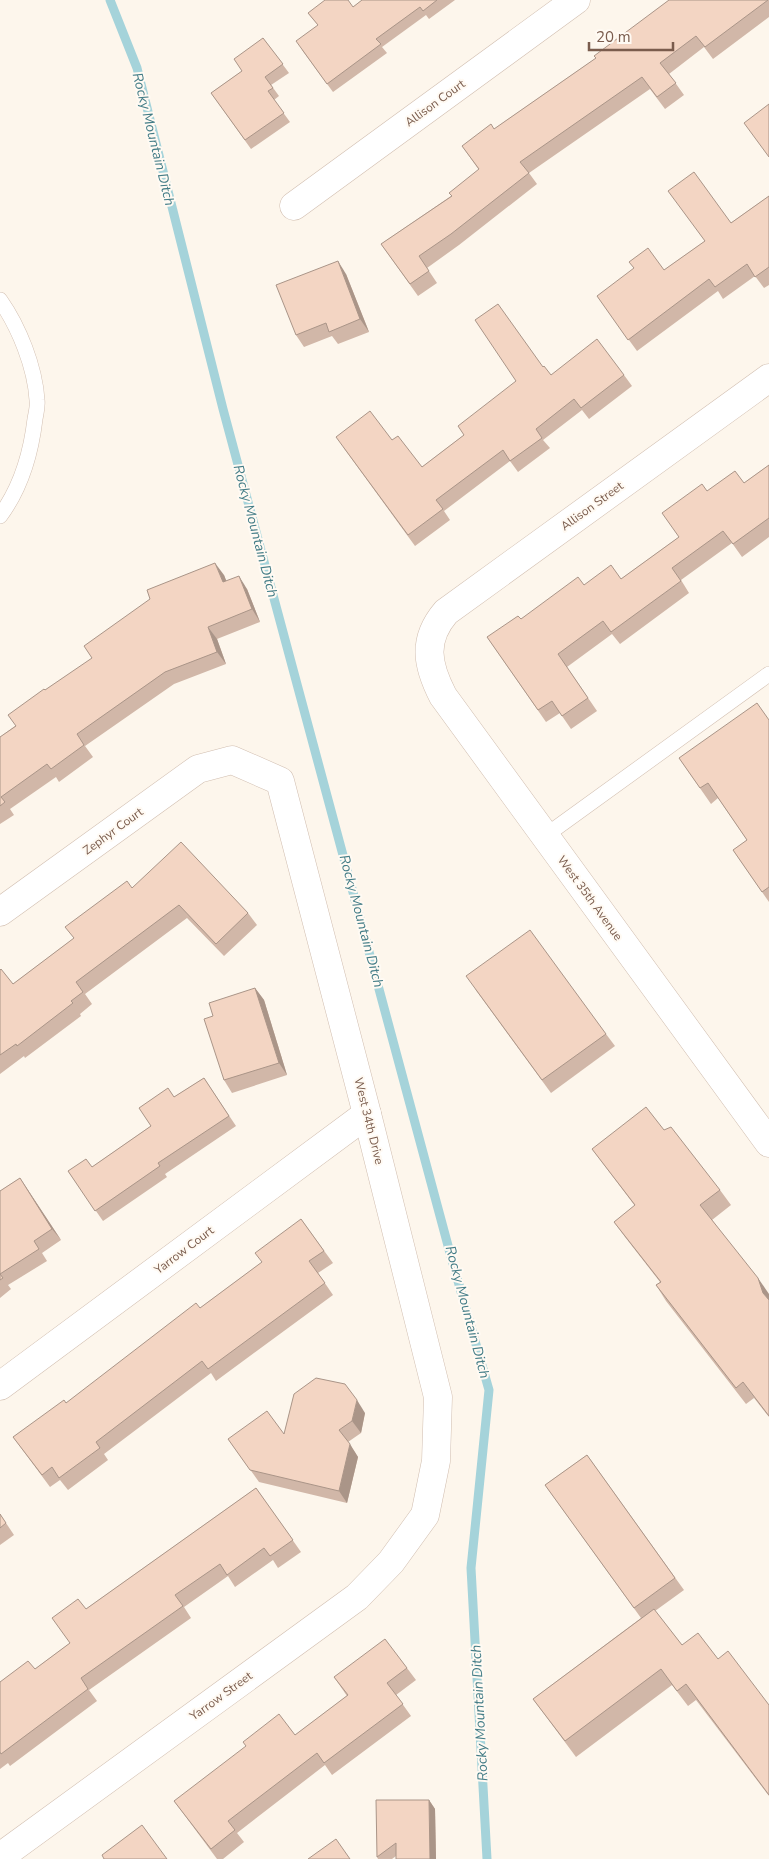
<svg xmlns="http://www.w3.org/2000/svg" width="769" height="1859" viewBox="0 0 769 1859" font-family="'Nunito Sans',sans-serif">
	<rect width="100%" height="100%" fill="#fdf6ec"/>
	<g fill="none" stroke-linecap="round" stroke-linejoin="round">
		<!-- stream -->
		<polyline stroke="#a5d3da" stroke-width="9" points="110,0 137,68 223,409 450,1253 489,1390 471,1568 487,1859"/>
		<!-- lane casing -->
		<g stroke="#d1beb0" stroke-width="16">
			<g id="lane">
				<path d="M0 300C19 327 35 367 37 400 38 406 36 413 35 419 31 453 20 489 0 516"/>
				<polyline points="545,836 769,674"/>
			</g>
		</g>
		<!-- street casing -->
		<g stroke="#d1beb0" stroke-width="29">
			<g id="street">
				<polyline points="294,206 576,0"/>
				<path d="M769 378 446 612C422 640 427 665 443 696L769 1143"/>
				<polyline points="0,912 198,769 232,760 280,781 367,1114 438,1397 436,1461 425,1515 391,1562 357,1597 0,1857"/>
				<polyline points="0,1386 367,1114"/>
			</g>
		</g>
		<!-- lane -->
		<use href="#lane" stroke="#fff" stroke-width="15"/>
		<!-- street -->
		<use href="#street" stroke="#fff" stroke-width="28"/>
	</g>
	<!-- wall -->
	<g fill="#d1b7a8">
		<polygon points="362,0 455,0 429,19 426,15 382,47 387,53 333,92 302,50 318,25 308,13 353,7"/>
		<polygon points="669,0 769,0 769,17 713,59 704,47 669,74 684,95 665,109 650,89 529,173 537,184 459,245 427,268 437,283 418,296 381,244 451,196 479,170 462,146 494,129 596,58"/>
		<polygon points="263,38 289,73 271,85 279,96 274,100 290,122 251,149 211,93 242,71"/>
		<polygon points="769,196 769,285 764,288 755,276 723,299 718,291 637,351 597,296 664,270"/>
		<polygon points="346,274 369,332 338,344 332,336 304,347 296,335"/>
		<polygon points="543,367 551,375 624,375 632,386 589,419 582,410 543,440 550,448 518,472 510,461 444,511 450,520 415,546 343,447 392,440 422,467 464,435"/>
		<polygon points="769,465 769,537 742,557 732,543 681,580 689,593 620,644 612,634 567,667 597,711 571,729 560,713 546,722 487,637 584,585 621,579 679,537 707,491 744,483"/>
		<polygon points="224,575 226,581 247,589 260,622 217,639 226,664 174,684 85,746 93,757 59,782 56,777 10,809 14,815 0,824 0,737 15,726 45,690"/>
		<polygon points="769,720 769,902 733,850 747,840 718,798 711,804 679,758"/>
		<polygon points="132,888 248,913 257,925 224,956 187,918 85,994 92,1004 80,1014 81,1016 25,1058 24,1056 0,1074 0,970 13,984 73,939"/>
		<polygon points="255,988 264,1000 287,1075 232,1093 224,1080 213,1016"/>
		<polygon points="475,989 606,1034 615,1046 551,1093"/>
		<polygon points="204,1078 236,1126 165,1174 167,1177 103,1221 68,1171 92,1167 151,1126 174,1097"/>
		<polygon points="664,1130 720,1190 731,1205 712,1220 769,1295 769,1417 754,1398 746,1404 666,1301 656,1285 660,1282 625,1237 614,1222 635,1206 592,1149"/>
		<polygon points="20,1178 61,1240 42,1253 47,1261 8,1285 11,1289 0,1298 0,1191"/>
		<polygon points="301,1219 333,1263 318,1273 333,1295 216,1381 211,1373 104,1454 108,1460 68,1490 60,1480 50,1487 13,1437 66,1403 200,1308 261,1263"/>
		<polygon points="365,1413 361,1433 348,1442 358,1457 347,1503 259,1482 228,1439 284,1434"/>
		<polygon points="587,1455 684,1590 655,1611 682,1645 718,1659 769,1705 769,1796 696,1700 688,1706 672,1685 576,1757 533,1699 641,1618 545,1485"/>
		<polygon points="256,1488 301,1552 278,1568 273,1560 235,1587 228,1576 184,1607 191,1618 89,1690 97,1701 10,1766 8,1763 0,1769 0,1682 35,1669 70,1643 86,1609"/>
		<polygon points="0,1514 14,1535 0,1545"/>
		<polygon points="407,1668 416,1680 396,1695 411,1716 332,1775 325,1765 237,1833 244,1842 223,1859 217,1859 174,1801 295,1735 347,1696 334,1677"/>
		<polygon points="429,1800 435,1809 436,1859 396,1859 396,1856 392,1859 378,1859 377,1857"/>
	</g>
	<!-- shaded-wall -->
	<g fill="#aa9588">
		<polygon points="338,261 346,274 369,332 360,319"/>
		<polygon points="215,563 224,575 232,595 223,582"/>
		<polygon points="239,576 247,589 260,622 252,609"/>
		<polygon points="208,627 217,639 226,664 217,652"/>
		<polygon points="255,988 264,1000 287,1075 279,1063"/>
		<polygon points="20,1178 28,1190 61,1240 52,1229"/>
		<polygon points="758,1278 769,1294 769,1300 763,1293"/>
		<polygon points="357,1400 365,1413 361,1433 352,1421"/>
		<polygon points="350,1444 358,1457 347,1503 339,1491"/>
		<polygon points="429,1800 435,1809 436,1859 430,1859"/>
	</g>
	<!-- building -->
	<g fill="#f3d5c3" stroke="#aa9588">
		<polygon points="325,0 348,0 353,7 362,0 437,0 423,11 420,7 376,39 381,44 327,84 296,41 318,25 308,13"/>
		<polygon points="669,0 768,0 705,47 696,36 660,63 676,83 657,97 642,77 520,162 529,173 451,234 419,256 429,271 410,284 381,244 452,196 449,193 479,169 462,146 491,124 494,129 596,58 594,56"/>
		<polygon points="263,38 283,64 265,77 273,88 268,91 284,113 245,140 211,93 242,71 234,59"/>
		<polygon points="769,104 769,157 744,123"/>
		<polygon points="694,172 731,223 769,196 769,267 755,277 747,264 715,287 709,279 628,340 597,296 634,268 629,262 648,248 664,270 705,241 668,191"/>
		<polygon points="338,261 360,319 329,332 326,323 296,335 276,285"/>
		<polygon points="498,304 543,367 544,366 551,375 597,339 624,375 581,408 574,399 536,429 542,438 510,461 503,450 436,500 443,509 408,535 336,437 370,411 392,440 398,436 422,467 464,435 458,426 516,381 475,320"/>
		<polygon points="769,465 769,518 733,544 723,531 672,568 681,581 611,632 603,621 558,654 588,698 562,716 552,701 538,710 487,637 518,616 521,619 578,577 584,585 611,565 621,579 679,537 662,513 702,484 707,491 735,471 744,483"/>
		<polygon points="215,563 223,582 239,576 252,609 208,627 217,652 165,672 77,734 84,745 51,769 47,764 1,797 5,802 0,806 0,737 16,726 8,715 44,689 45,690 92,658 84,646 150,599 147,590"/>
		<polygon points="757,703 769,720 769,887 762,892 733,850 747,840 708,783 700,788 679,758"/>
		<polygon points="181,842 248,913 216,944 179,905 76,982 83,992 71,1001 73,1003 17,1046 16,1044 0,1055 0,970 1,969 13,984 74,938 65,927 127,881 132,888"/>
		<polygon points="530,930 606,1034 542,1080 466,976"/>
		<polygon points="255,988 279,1063 224,1080 204,1019 213,1016 209,1003"/>
		<polygon points="204,1078 229,1116 158,1163 160,1166 95,1211 68,1171 86,1159 92,1167 151,1126 139,1108 168,1088 174,1097"/>
		<polygon points="646,1107 664,1130 671,1127 720,1190 700,1205 758,1278 763,1293 769,1300 769,1416 743,1382 736,1388 656,1285 661,1282 614,1222 635,1205 592,1149"/>
		<polygon points="20,1178 52,1229 34,1241 39,1249 0,1274 3,1278 0,1280 0,1191"/>
		<polygon points="301,1219 324,1251 309,1261 325,1283 208,1369 202,1361 96,1442 100,1448 59,1478 52,1467 42,1475 13,1437 64,1400 66,1403 196,1303 200,1308 262,1262 255,1253"/>
		<polygon points="316,1378 345,1384 357,1400 352,1421 339,1430 350,1444 339,1491 250,1470 228,1439 267,1411 284,1434 294,1394"/>
		<polygon points="587,1455 675,1578 634,1608 545,1485"/>
		<polygon points="256,1488 293,1540 270,1556 264,1548 227,1575 220,1564 175,1595 183,1606 81,1678 88,1689 1,1754 0,1752 0,1682 28,1661 35,1669 70,1643 52,1618 78,1599 86,1609"/>
		<polygon points="0,1514 6,1523 0,1528"/>
		<polygon points="654,1609 682,1645 698,1633 718,1659 728,1651 769,1705 769,1795 686,1684 677,1691 661,1669 565,1741 533,1699"/>
		<polygon points="385,1639 407,1668 387,1683 403,1704 324,1763 317,1753 228,1821 235,1830 211,1849 174,1801 246,1746 243,1742 279,1714 295,1735 348,1695 334,1677"/>
		<polygon points="376,1800 429,1800 430,1859 396,1859 396,1843 377,1857"/>
		<polygon points="142,1825 167,1859 104,1859 102,1855"/>
		<polygon points="336,1839 350,1859 308,1859"/>
	</g>
	<g text-anchor="middle" stroke-width="4" stroke-linejoin="round" paint-order="stroke">
		<!-- street labels -->
		<g font-size="12" fill="#7a5c4d" stroke="#fffaf3">
			<text transform="translate(435 103) rotate(-36)" y="4">Allison Court</text>
			<text transform="translate(592 506) rotate(-36)" y="4">Allison Street</text>
			<text transform="translate(113 831) rotate(-36)" y="4">Zephyr Court</text>
			<text transform="translate(590 898) rotate(54)" y="4">West 35th Avenue</text>
			<text transform="translate(369 1121) rotate(76)" y="4">West 34th Drive</text>
			<text transform="translate(184 1250) rotate(-37)" y="4">Yarrow Court</text>
			<text transform="translate(221 1696) rotate(-36)" y="4">Yarrow Street</text>
		</g>
		<!-- water labels -->
		<g font-size="14" font-style="italic" fill="#437c86" stroke="#fffaf3">
			<text transform="translate(154 139) rotate(76)" y="5">Rocky Mountain Ditch</text>
			<text transform="translate(256 531) rotate(75)" y="5">Rocky Mountain Ditch</text>
			<text transform="translate(362 921) rotate(75)" y="5">Rocky Mountain Ditch</text>
			<text transform="translate(468 1312) rotate(75)" y="5">Rocky Mountain Ditch</text>
			<text transform="translate(479 1713) rotate(-93)" y="5">Rocky Mountain Ditch</text>
		</g>
	</g>
	<!-- scale -->
	<path d="M589 42v8h84v-8" fill="none" stroke="#7a5c4d" stroke-width="2.5"/>
	<text x="596" y="42" font-size="15" fill="#7a5c4d" stroke="#fffaf3" stroke-width="4" paint-order="stroke">20 m</text>
</svg>
